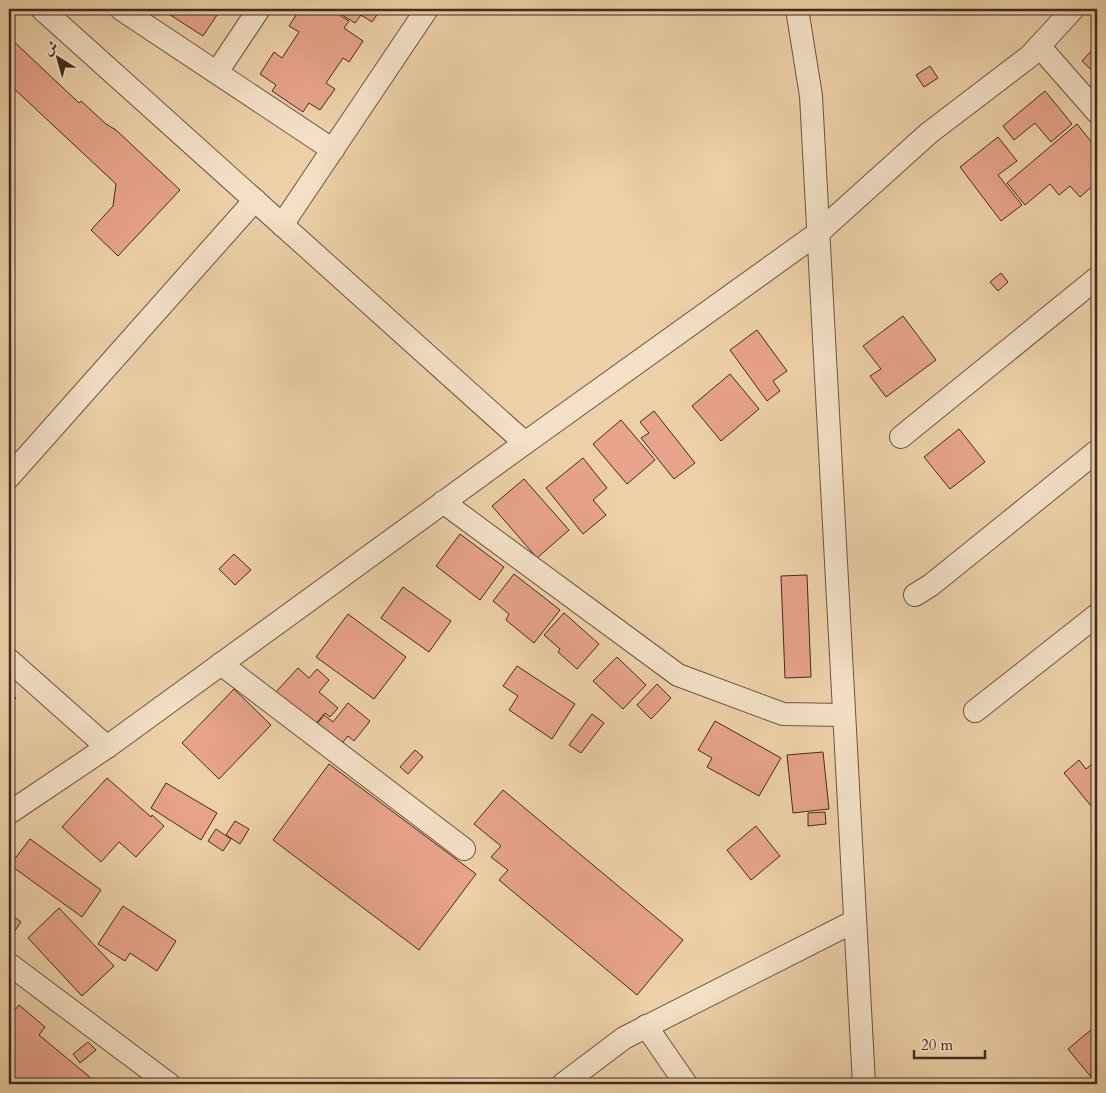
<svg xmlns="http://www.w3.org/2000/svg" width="1106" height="1093" viewBox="0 0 1106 1093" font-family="Cardo,Amiri,serif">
	<rect width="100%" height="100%" fill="#edd0a7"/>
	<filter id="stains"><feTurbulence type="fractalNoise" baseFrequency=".004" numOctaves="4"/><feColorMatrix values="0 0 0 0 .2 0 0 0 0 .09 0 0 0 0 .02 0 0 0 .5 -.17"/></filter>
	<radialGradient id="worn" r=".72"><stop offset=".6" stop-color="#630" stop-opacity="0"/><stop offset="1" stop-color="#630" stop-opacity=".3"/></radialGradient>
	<!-- building -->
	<g fill="#e7a38b" stroke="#402b23">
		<polygon points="161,9 221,9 203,36"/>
		<polygon points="300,9 310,9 318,14 321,9 330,9 349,21 344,28 363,41 349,62 343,58 326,83 335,89 320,110 309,103 303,112 272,91 276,85 260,74 274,52 282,58 299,32 289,26"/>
		<polygon points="333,9 381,9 372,22 361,15 355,23"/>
		<polygon points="9,37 79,103 81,101 106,124 116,130 180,190 118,256 91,230 113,206 116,184 9,84"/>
		<polygon points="1097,45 1097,75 1082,61"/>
		<polygon points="930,66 938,78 924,87 916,75"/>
		<polygon points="1045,91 1072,124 1051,142 1035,123 1014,140 1003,126"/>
		<polygon points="1077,124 1097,149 1097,182 1080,197 1070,186 1059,195 1050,184 1025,205 1007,183"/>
		<polygon points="998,137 1017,161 998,175 1022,205 1001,221 960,167"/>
		<polygon points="1001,273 1008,282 998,291 990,282"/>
		<polygon points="903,316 936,360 886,397 870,376 881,369 863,346"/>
		<polygon points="757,330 787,371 773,381 780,391 767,401 730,350"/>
		<polygon points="730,374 759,409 721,441 692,406"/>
		<polygon points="654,411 695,463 674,479 641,438 649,433 640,422"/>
		<polygon points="621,420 655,460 627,484 593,444"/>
		<polygon points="959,429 985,462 950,489 924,457"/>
		<polygon points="583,458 607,488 593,500 606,515 583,534 546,488"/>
		<polygon points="524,479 569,530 537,558 492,506"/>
		<polygon points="460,534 504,567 480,600 436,566"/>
		<polygon points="234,554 251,570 235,585 219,569"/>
		<polygon points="514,574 560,610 534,643 506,620 509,614 493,601"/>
		<polygon points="807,575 811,677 785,678 781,576"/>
		<polygon points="403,587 451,621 429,652 381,618"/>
		<polygon points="564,613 599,644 577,669 558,652 560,649 544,635"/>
		<polygon points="348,614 406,657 374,699 316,657"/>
		<polygon points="617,657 646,685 623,709 593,681"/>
		<polygon points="517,666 575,704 552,739 509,710 518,696 503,686"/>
		<polygon points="298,668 309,678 317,669 329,680 319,692 338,708 330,717 325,713 313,727 275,693"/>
		<polygon points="657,684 671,698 651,719 637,705"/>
		<polygon points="234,689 271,725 219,779 182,743"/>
		<polygon points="10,691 16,698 9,704 9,692"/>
		<polygon points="348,703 370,721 354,741 348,736 338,748 313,729 324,715 333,722"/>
		<polygon points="592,714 604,723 581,753 569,745"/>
		<polygon points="715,721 781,758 759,796 707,767 712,758 698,750"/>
		<polygon points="415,750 423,757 408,774 400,767"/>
		<polygon points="823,752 829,809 793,813 787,755"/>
		<polygon points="1079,760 1086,769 1097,760 1096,812 1064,773"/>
		<polygon points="329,764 476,874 419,950 273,840"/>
		<polygon points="107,778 151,817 152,815 164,826 136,857 119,842 101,862 62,827"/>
		<polygon points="166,783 217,813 201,840 151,808"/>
		<polygon points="503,790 683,940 637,995 499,880 508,870 491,857 501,846 474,824"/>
		<polygon points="825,812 826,824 808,826 808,813"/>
		<polygon points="235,821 249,829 240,844 226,835"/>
		<polygon points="756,826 780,856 751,880 727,850"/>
		<polygon points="216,829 231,839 223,851 208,841"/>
		<polygon points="30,839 101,890 82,917 10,865"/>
		<polygon points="123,906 176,941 157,971 130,953 125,961 98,944"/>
		<polygon points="59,908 114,966 82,996 28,938"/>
		<polygon points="9,913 21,922 9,939"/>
		<polygon points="19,1005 45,1027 39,1035 92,1079 88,1084 18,1084 9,1077 9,1017"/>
		<polygon points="1097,1025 1097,1082 1096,1083 1068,1049"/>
		<polygon points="88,1042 96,1050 80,1063 73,1054"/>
	</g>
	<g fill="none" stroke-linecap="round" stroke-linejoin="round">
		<!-- minor casing -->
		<g stroke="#6b5444" stroke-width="24">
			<g id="minor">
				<polyline points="42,9 525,443"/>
				<polyline points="121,9 333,150"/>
				<polyline points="797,9 811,96 864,1084"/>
				<polyline points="1039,46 1097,112"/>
				<polyline points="217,72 259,9"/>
				<polyline points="282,225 427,9"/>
				<polyline points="901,437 1097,278"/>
				<polyline points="9,477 255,200"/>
				<polyline points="443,502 678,675 783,714 844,715"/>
				<polyline points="915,595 931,585 1097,451"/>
				<polyline points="9,660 107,747"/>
				<polyline points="221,664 464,849"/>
				<polyline points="975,711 1097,615"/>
				<polyline points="9,813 107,747 525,443 818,233 929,133 1030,56 1073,9"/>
				<polyline points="9,964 169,1084"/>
				<polyline points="646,1026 686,1084"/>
				<polyline points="563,1084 624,1038 855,921"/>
			</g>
		</g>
		<!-- minor -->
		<use href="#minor" stroke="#f3e0c6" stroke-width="22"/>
	</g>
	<!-- margin -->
	<rect width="1106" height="1093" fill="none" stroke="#edd0a7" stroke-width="30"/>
	<rect x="10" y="10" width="1086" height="1073" fill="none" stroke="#402b23" stroke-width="2.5"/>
	<rect x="15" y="15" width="1076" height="1063" fill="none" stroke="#402b23"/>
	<!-- north arrow -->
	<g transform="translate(58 58) rotate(323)" stroke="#f3e0c6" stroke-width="4" paint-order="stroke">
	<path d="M0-4L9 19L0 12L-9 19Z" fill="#402b23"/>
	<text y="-8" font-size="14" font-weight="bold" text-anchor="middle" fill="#402b23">ش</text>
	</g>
	<!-- scale -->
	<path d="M914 1050v8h71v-8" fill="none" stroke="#402b23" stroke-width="2.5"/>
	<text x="921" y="1050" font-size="15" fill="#402b23" stroke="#f3e0c6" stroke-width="4" paint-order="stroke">20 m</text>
	<rect width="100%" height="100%" filter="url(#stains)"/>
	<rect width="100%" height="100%" fill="url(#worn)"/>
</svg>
